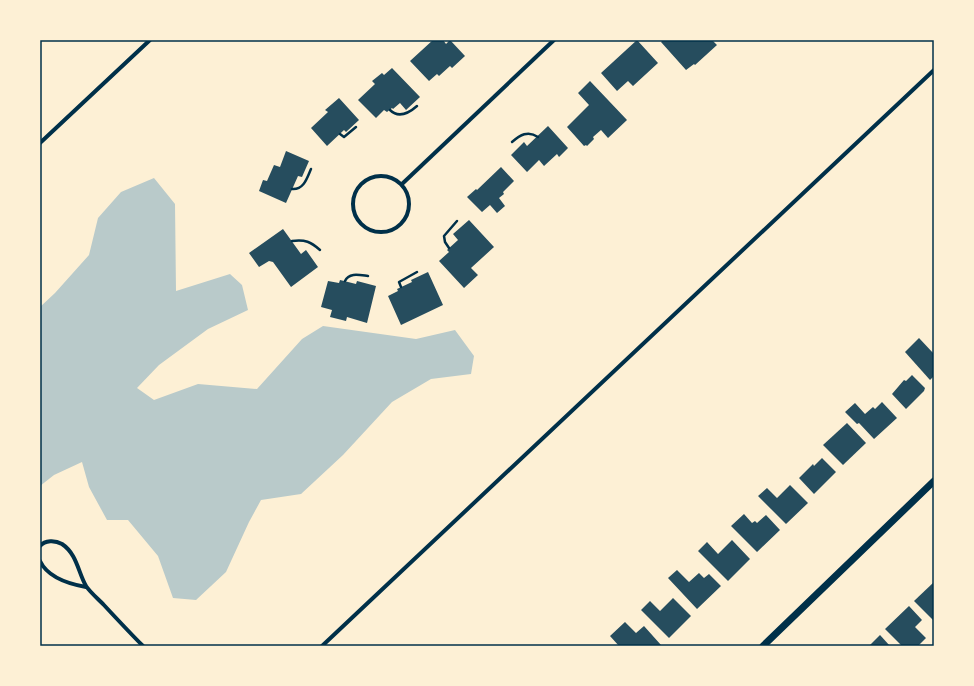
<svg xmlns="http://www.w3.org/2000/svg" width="974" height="686" viewBox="0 0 974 686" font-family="Lora,serif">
	<rect width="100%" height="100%" fill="#fdf0d5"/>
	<!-- green -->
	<polygon fill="#b9caca" points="154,178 175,204 176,291 230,274 242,285 248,310 208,329 159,365 137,388 154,400 198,384 257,389 302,339 323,326 416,339 455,330 474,356 471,374 431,379 392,402 343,455 301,494 261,500 249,522 226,572 196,600 173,598 158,556 128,520 107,520 89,487 82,462 54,475 40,486 40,307 55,293 89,255 98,218 121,192"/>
	<!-- building -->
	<g fill="#264d5e">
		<polygon points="433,40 443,40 446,44 450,40 465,56 452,68 450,66 439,76 437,74 429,81 410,61"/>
		<polygon points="637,40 658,63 633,86 628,81 617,91 601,73"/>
		<polygon points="663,40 712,40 717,45 695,65 694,64 686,70 661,42"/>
		<polygon points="392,68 420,97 406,110 400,103 393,109 392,108 387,112 384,110 376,118 358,100 375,84 372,81 382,73 384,75"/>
		<polygon points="590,81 627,120 608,138 601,130 593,137 594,139 587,146 586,145 584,146 567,127 589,105 578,93"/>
		<polygon points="339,98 359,120 346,132 344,130 327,146 311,128 328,112 325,110"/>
		<polygon points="548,126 568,148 559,157 557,154 544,166 539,160 527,172 511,155 524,142 527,146"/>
		<polygon points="286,151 309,161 302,177 298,176 286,203 259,191 263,180 267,181 274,165 280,167"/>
		<polygon points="501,167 514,181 503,192 504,194 499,198 505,206 497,213 490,205 482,212 467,197 476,189 477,190"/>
		<polygon points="469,220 494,247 471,268 478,275 464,288 439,261 449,252 447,250 458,240 453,234"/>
		<polygon points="283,229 301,254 306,250 318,267 291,287 273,262 269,261 259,267 249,253"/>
		<polygon points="428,272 443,305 401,325 388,296 398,291 397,289 412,282 411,280"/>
		<polygon points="340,280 356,284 357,281 376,286 367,323 347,317 346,321 330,317 332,310 321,307 328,281 339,283"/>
		<polygon points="919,338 934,354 934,376 930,380 905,352"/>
		<polygon points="912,375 925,388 924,391 906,409 892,394 904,380 906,381"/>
		<polygon points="882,402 897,418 874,439 859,423 857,424 845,412 855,403 865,414 873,407 875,409"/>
		<polygon points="847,423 866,443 843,465 823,445"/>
		<polygon points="822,458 836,472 814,494 799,478 813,464 814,466"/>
		<polygon points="790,485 808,503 786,524 758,496 767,488 777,498"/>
		<polygon points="744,514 752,523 755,521 757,523 766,515 780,530 757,552 731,526"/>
		<polygon points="732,540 750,559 728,581 698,551 707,542 718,554"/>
		<polygon points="677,570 689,582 699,573 704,578 709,574 721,586 697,609 668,578"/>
		<polygon points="934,582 934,621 914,601"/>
		<polygon points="673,598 691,616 669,638 641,610 650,601 660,611"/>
		<polygon points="909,606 922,620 915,627 926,638 918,646 902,646 885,629"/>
		<polygon points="625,622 636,633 644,626 661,645 660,646 619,646 610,636"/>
		<polygon points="880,635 890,646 869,646"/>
	</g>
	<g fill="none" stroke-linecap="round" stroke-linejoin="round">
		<!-- path -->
		<g stroke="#003049" stroke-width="2.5">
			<path d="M390 110C399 119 409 113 417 106"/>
			<polyline points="340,134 344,137 356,127"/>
			<path d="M512 142C520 135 528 130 538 137"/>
			<path d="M292 189C304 190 307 178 311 169"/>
			<path d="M292 241C305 239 311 242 320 250"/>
			<polyline points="449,248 445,242 444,236 457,221"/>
			<path d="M345 281C349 272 360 275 368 276"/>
			<polyline points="401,287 399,282 417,272"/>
		</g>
		<!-- minor -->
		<g stroke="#003049" stroke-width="4">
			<polyline points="40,143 150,40"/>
			<circle cx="381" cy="204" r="28"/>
			<polyline points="402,184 554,40"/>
			<path d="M40 546C45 540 55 540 62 544 77 554 78 572 86 586 90 592 97 598 103 604 116 618 129 632 143 646"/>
			<path d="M40 561C48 578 69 584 86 587"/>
			<polyline points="322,646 934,70"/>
		</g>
		<!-- tertiary -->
		<polyline stroke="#003049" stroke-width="7" points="763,646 934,481"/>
	</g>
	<!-- border -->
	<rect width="974" height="686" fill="none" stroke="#fdf0d5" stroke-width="82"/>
	<rect x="41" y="41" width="892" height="604" fill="none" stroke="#003049" stroke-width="1.5"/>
</svg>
